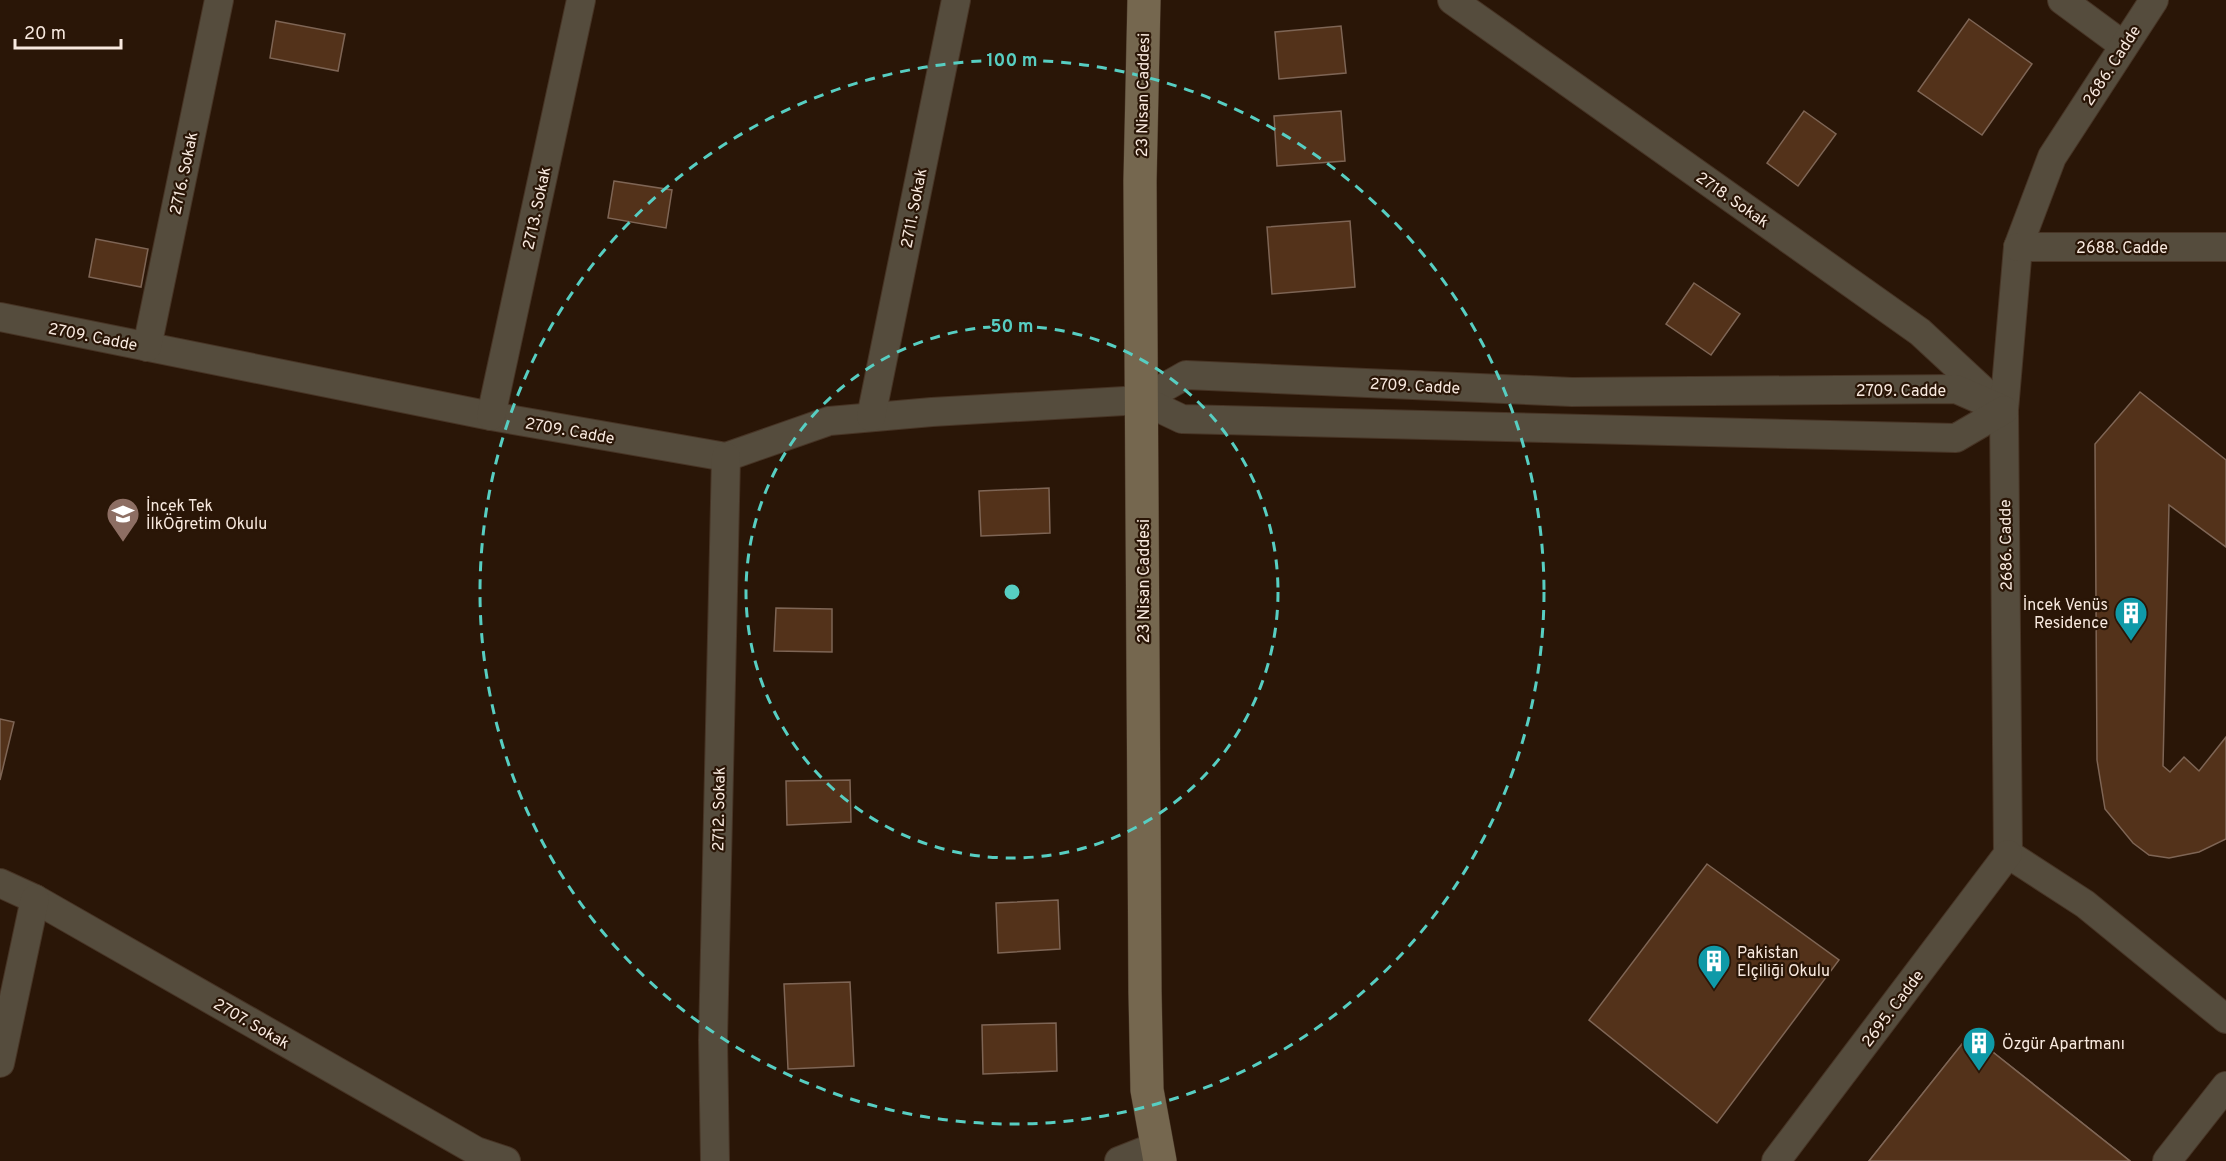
<svg xmlns="http://www.w3.org/2000/svg" width="2226" height="1161" viewBox="0 0 2226 1161" font-family="Overpass,sans-serif">
	<rect width="100%" height="100%" fill="#2a1607"/>
	<!-- building -->
	<g fill="#53321a" stroke="#7e6555" stroke-width="1.5">
		<polygon points="1969,19 2032,64 1982,135 1918,91"/>
		<polygon points="276,21 345,34 338,71 270,58"/>
		<polygon points="1341,26 1346,73 1279,79 1275,32"/>
		<polygon points="1341,111 1345,161 1277,166 1274,116"/>
		<polygon points="1804,111 1836,134 1798,186 1767,163"/>
		<polygon points="614,181 672,190 666,228 608,218"/>
		<polygon points="1350,221 1355,287 1272,294 1267,227"/>
		<polygon points="96,239 148,249 141,287 89,277"/>
		<polygon points="1694,283 1740,314 1711,355 1666,324"/>
		<polygon points="2140,392 2226,460 2226,547 2169,505 2163,766 2170,772 2184,757 2199,771 2226,737 2226,839 2199,852 2169,858 2149,855 2133,843 2105,809 2097,760 2095,444"/>
		<polygon points="1049,488 1050,533 981,536 979,491"/>
		<polygon points="776,608 832,609 832,652 774,651"/>
		<polygon points="0,719 14,722 0,780"/>
		<polygon points="850,780 851,822 787,825 786,781"/>
		<polygon points="1707,864 1839,960 1717,1123 1589,1020"/>
		<polygon points="1058,900 1060,949 998,953 996,903"/>
		<polygon points="850,982 854,1066 788,1069 784,984"/>
		<polygon points="1056,1023 1057,1071 983,1074 982,1025"/>
		<polygon points="1970,1034 2130,1161 2045,1161 1978,1111 1953,1143 1965,1155 1964,1161 1869,1161"/>
		<polygon points="1970,1034 2130,1161 1869,1161"/>
	</g>
	<g fill="none" stroke-linecap="round" stroke-linejoin="round">
		<!-- minor casing -->
		<g stroke="#473425" stroke-width="30">
			<g id="minor">
				<polyline points="1452,0 1920,332 1989,396"/>
				<polyline points="2062,0 2123,45"/>
				<polyline points="2154,0 2052,157 2018,247 2004,410 2008,854 2085,904 2226,1019"/>
				<polyline points="2018,247 2226,247"/>
				<polyline points="0,317 491,416 726,457 829,421 932,412 1142,400 1186,375 1572,392 1956,389 2004,410"/>
				<polyline points="147,347 219,0"/>
				<polyline points="1142,400 1182,419 1956,438 2004,410"/>
				<polyline points="491,416 581,0"/>
				<polyline points="871,417 956,0"/>
				<polyline points="0,883 35,899 476,1151 506,1161"/>
				<polyline points="0,1063 35,899"/>
				<polyline points="715,1161 713,1040 726,457"/>
				<polyline points="1119,1161 1157,1146"/>
				<polyline points="1776,1161 2008,854"/>
				<polyline points="2167,1161 2226,1086"/>
			</g>
		</g>
		<!-- secondary casing -->
		<g stroke="#473425" stroke-width="34">
			<polyline id="secondary" points="1144,0 1140,181 1145,992 1147,1090 1160,1161"/>
		</g>
		<!-- minor -->
		<use href="#minor" stroke="#554c3d" stroke-width="28"/>
		<!-- secondary -->
		<use href="#secondary" stroke="#75674f" stroke-width="33"/>
	</g>
	<!-- distance rings -->
	<g fill="none" stroke="#57cec2" stroke-width="3" stroke-dasharray="10 8">
		<circle cx="1012" cy="592" r="266"/>
		<circle cx="1012" cy="592" r="532"/>
	</g>
	<!-- icons -->
	<defs>
		<g id="school-pin" transform="scale(1.725)"><path d="M0 17L-7.5 6A9.5 9.5 0 1 1 7.5 6Z" fill="#8d6e63" stroke="#2a1607"/><path d="M0-5L7-2L0 1L-7-2ZM-4 1L0 2.5L4 1V4Q0 6-4 4Z" fill="#fff"/></g>
		<g id="building-pin" transform="scale(1.725)"><path d="M0 17L-7.5 6A9.5 9.5 0 1 1 7.5 6Z" fill="#0f9aa8" stroke="#2a1607"/><path d="M-4-6H4V6H1V3H-1V6H-4ZM-2.5-4.3h1.7v1.8h-1.7ZM.8-4.3h1.7v1.8H.8ZM-2.5-1h1.7V.8h-1.7ZM.8-1h1.7V.8H.8Z" fill="#fff"/></g>
	</defs>
	<g fill-rule="evenodd">
		<use href="#school-pin" x="123" y="514"/>
		<use href="#building-pin" x="2131" y="613"/>
		<use href="#building-pin" x="1714" y="961"/>
		<use href="#building-pin" x="1979" y="1043"/>
	</g>
	<g text-anchor="middle" stroke-width="4.5" stroke-linejoin="round" paint-order="stroke">
		<!-- street labels -->
		<g font-size="16" fill="#f8e9df" stroke="#2a1607">
			<text transform="translate(2111 65) rotate(-57)" y="6">2686. Cadde</text>
			<text transform="translate(1142 95) rotate(-89)" y="6">23 Nisan Caddesi</text>
			<text transform="translate(183 173) rotate(-78)" y="6">2716. Sokak</text>
			<text transform="translate(1733 199) rotate(35)" y="6">2718. Sokak</text>
			<text transform="translate(536 208) rotate(-78)" y="6">2713. Sokak</text>
			<text transform="translate(913 208) rotate(-79)" y="6">2711. Sokak</text>
			<text x="2122" y="253">2688. Cadde</text>
			<text transform="translate(93 336) rotate(11)" y="6">2709. Cadde</text>
			<text transform="translate(1415 385) rotate(3)" y="6">2709. Cadde</text>
			<text x="1901" y="396">2709. Cadde</text>
			<text transform="translate(570 430) rotate(10)" y="6">2709. Cadde</text>
			<text transform="translate(2005 545) rotate(-91)" y="6">2686. Cadde</text>
			<text transform="translate(1143 581) rotate(-90)" y="6">23 Nisan Caddesi</text>
			<text transform="translate(718 809) rotate(-89)" y="6">2712. Sokak</text>
			<text transform="translate(1892 1008) rotate(-53)" y="6">2695. Cadde</text>
			<text transform="translate(252 1023) rotate(30)" y="6">2707. Sokak</text>
		</g>
		<!-- poi labels -->
		<g font-size="16" fill="#f8e9df" stroke="#2a1607" text-anchor="start">
			<text x="146" y="511">İncek Tek<tspan x="146" dy="18">İlkÖğretim Okulu</tspan></text>
			<text x="2108" y="610" text-anchor="end">İncek Venüs<tspan x="2108" dy="18">Residence</tspan></text>
			<text x="1737" y="958">Pakistan<tspan x="1737" dy="18">Elçiliği Okulu</tspan></text>
			<text x="2002" y="1049">Özgür Apartmanı</text>
		</g>
	</g>
	<circle cx="1012" cy="592" r="9" fill="#57cec2" stroke="#2a1607" stroke-width="3"/>
	<g font-size="18" text-anchor="middle" font-weight="bold" fill="#57cec2" stroke="#2a1607" stroke-width="4.5" stroke-linejoin="round" paint-order="stroke">
		<text x="1012" y="66">100 m</text>
		<text x="1012" y="332">50 m</text>
	</g>
	<!-- scale -->
	<path d="M15 39v9h106v-9" fill="none" stroke="#f8e9df" stroke-width="3"/>
	<text x="24" y="39" font-size="18" fill="#f8e9df" stroke="#2a1607" stroke-width="4.5" paint-order="stroke">20 m</text>
</svg>
